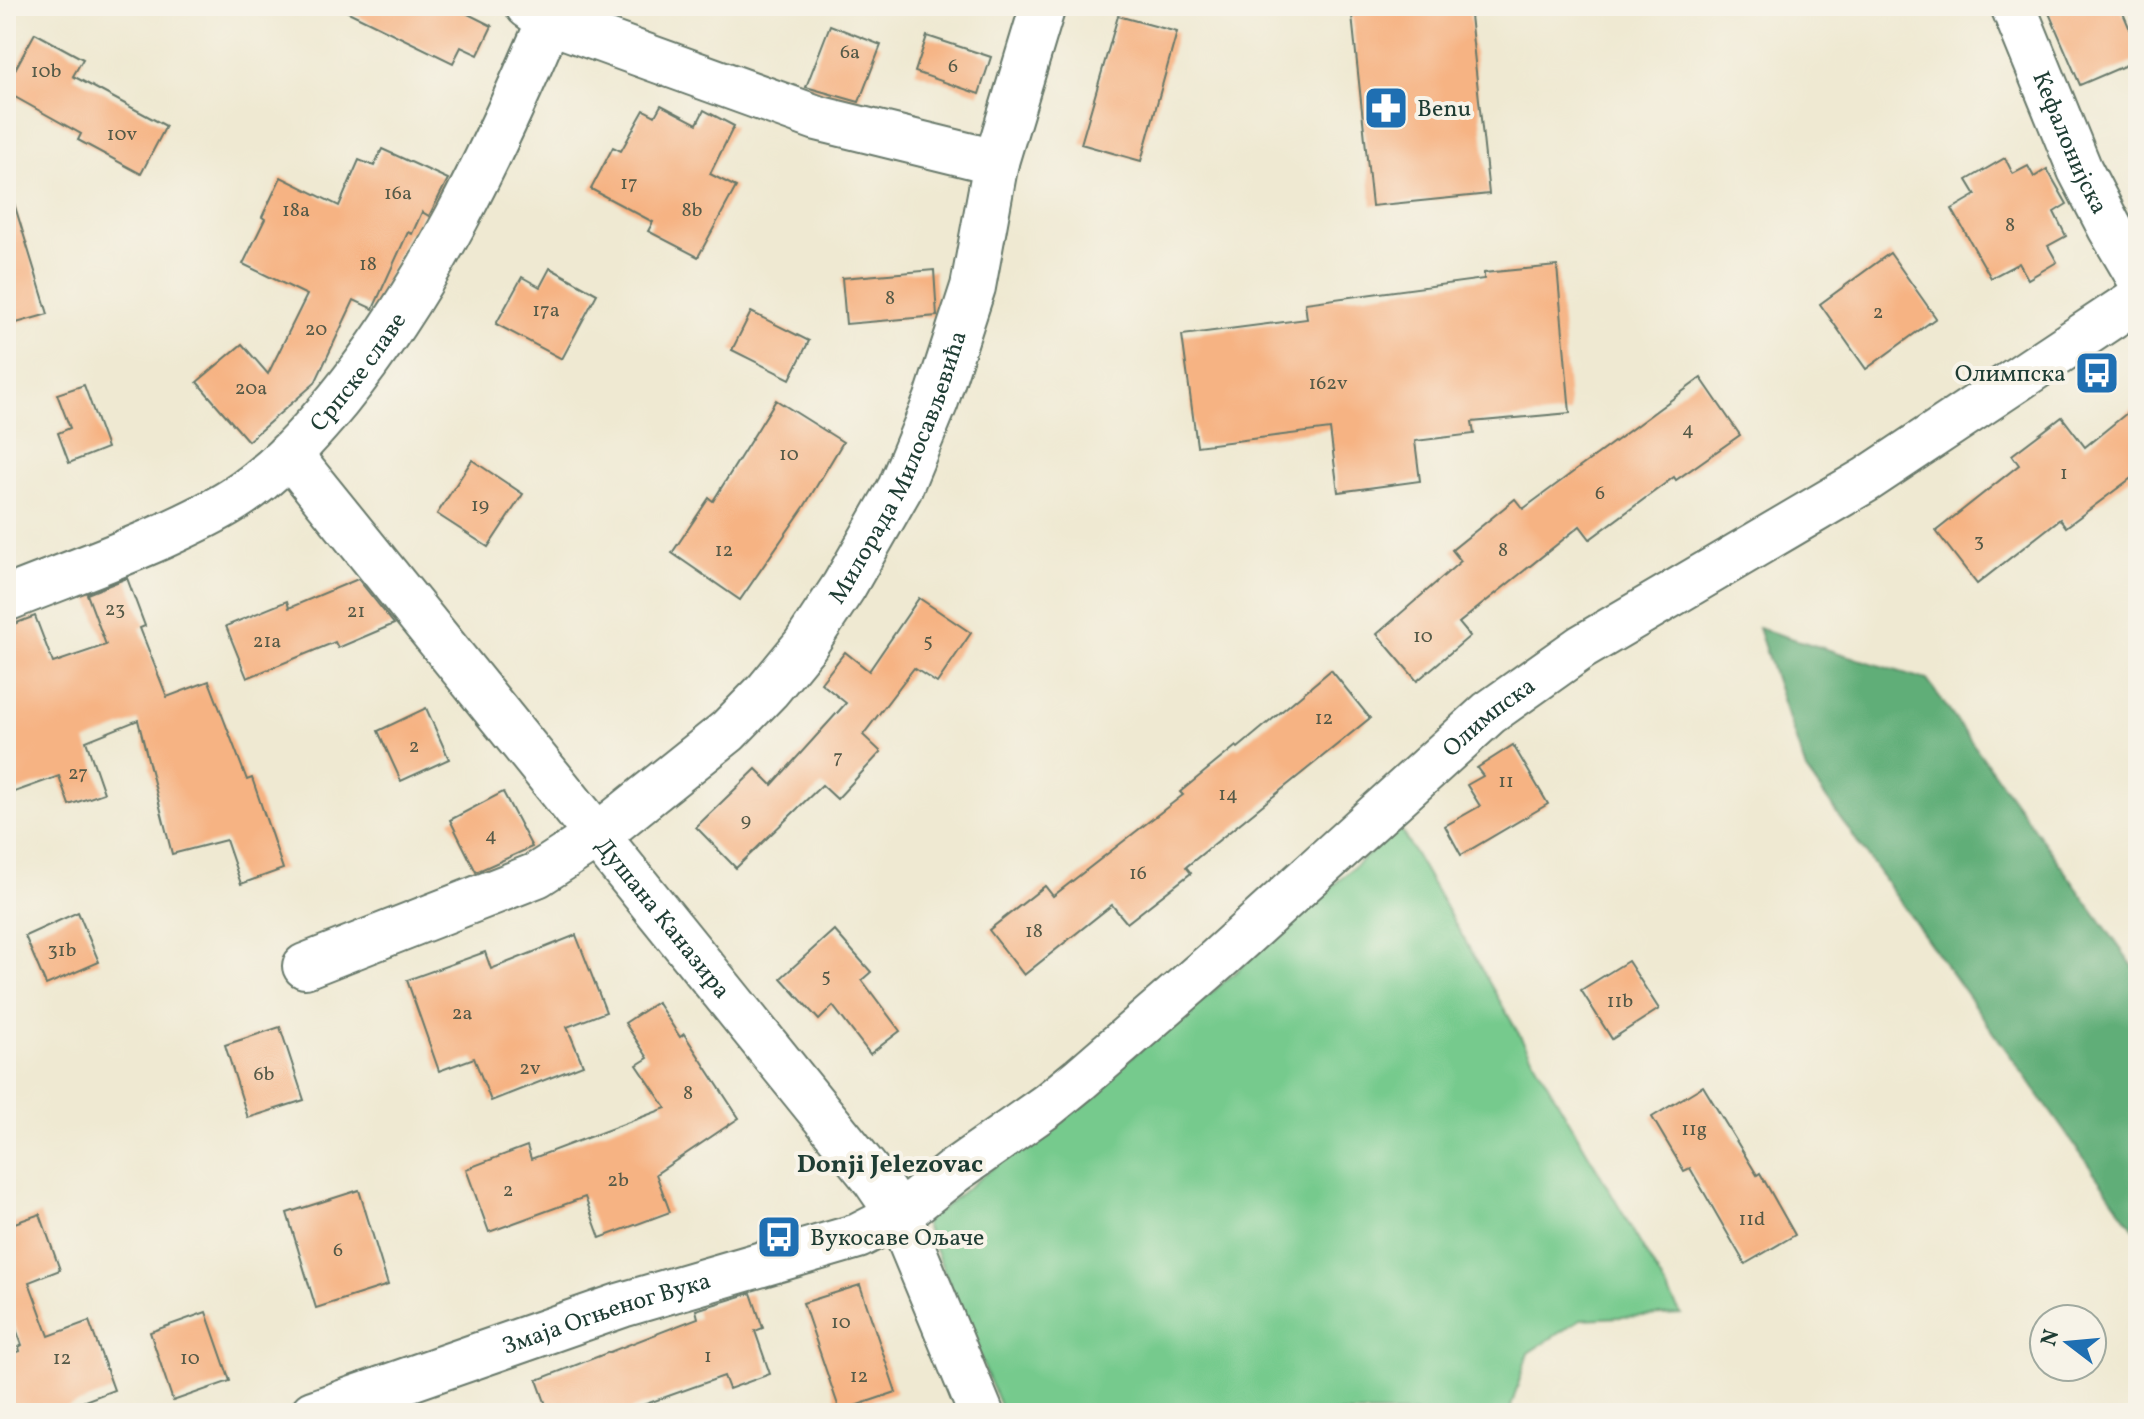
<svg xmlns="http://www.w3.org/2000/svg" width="2144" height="1419" viewBox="0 0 2144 1419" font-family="Vollkorn,serif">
	<rect width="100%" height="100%" fill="#f7f3e8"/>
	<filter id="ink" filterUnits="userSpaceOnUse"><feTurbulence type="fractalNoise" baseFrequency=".0125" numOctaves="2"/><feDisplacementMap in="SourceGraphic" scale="16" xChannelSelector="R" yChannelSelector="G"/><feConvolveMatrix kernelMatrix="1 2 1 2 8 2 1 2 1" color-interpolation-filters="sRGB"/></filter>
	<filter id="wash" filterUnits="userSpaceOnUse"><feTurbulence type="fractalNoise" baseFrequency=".006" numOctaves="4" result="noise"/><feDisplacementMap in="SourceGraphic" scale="32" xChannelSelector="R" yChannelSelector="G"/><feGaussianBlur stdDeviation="1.8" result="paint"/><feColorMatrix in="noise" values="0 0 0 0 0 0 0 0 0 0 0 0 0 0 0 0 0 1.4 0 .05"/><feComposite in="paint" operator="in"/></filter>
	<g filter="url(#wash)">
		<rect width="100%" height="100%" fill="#efe9d2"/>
		<!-- green -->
		<polygon fill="#76ca8d" stroke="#4a8460" stroke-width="2" points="1399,827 1681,1314 1581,1319 1528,1353 1510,1410 1507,1413 1003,1413 924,1223 1216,989"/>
		<!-- forest -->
		<polygon fill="#60ae78" stroke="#407656" stroke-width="2" points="1758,628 1927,680 2138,973 2138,1234 1806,770"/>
		<g id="blocks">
			<!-- building -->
			<g fill="#f6b383">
				<polygon points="336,6 452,6 492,26 478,55 461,47 453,63"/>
				<polygon points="1351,6 1469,6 1489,194 1372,206"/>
				<polygon points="2046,6 2120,6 2138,48 2138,60 2080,85"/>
				<polygon points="1118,16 1177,32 1141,161 1081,144"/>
				<polygon points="830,25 881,45 859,102 806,87"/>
				<polygon points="35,33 83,59 73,76 166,126 141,174 78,140 81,134 6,92 6,86"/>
				<polygon points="927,36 991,57 979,94 915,72"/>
				<polygon points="661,105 697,124 704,110 734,126 710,174 736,187 698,257 648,231 653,222 591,189 613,147 621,151 644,110 655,116"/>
				<polygon points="382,149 448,179 429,216 422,212 412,234 408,232 373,309 354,300 315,383 248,441 197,382 242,344 268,374 307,295 243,264 265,219 262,217 281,177 339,206 359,160 374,166"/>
				<polygon points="2005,158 2013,174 2028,166 2034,177 2047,169 2067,204 2054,212 2066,236 2048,246 2057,262 2028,279 2019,263 1991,278 1952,209 1976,195 1967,180"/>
				<polygon points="13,200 48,314 6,326 6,201"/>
				<polygon points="1890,253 1936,318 1866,369 1820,304"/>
				<polygon points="1557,266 1570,413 1472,422 1474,434 1415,441 1420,481 1338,492 1330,429 1197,446 1182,335 1307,319 1305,303 1484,279 1484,273"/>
				<polygon points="550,268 597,294 562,359 496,324 522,277 540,287"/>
				<polygon points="934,270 937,316 846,324 842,278"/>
				<polygon points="751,312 809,341 790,379 732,350"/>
				<polygon points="1701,378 1740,435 1676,480 1674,477 1590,539 1580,526 1459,623 1470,636 1417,681 1377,634 1461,561 1452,550 1515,499 1523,509"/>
				<polygon points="84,385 107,448 69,463 58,433 70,428 57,394"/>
				<polygon points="776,400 843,442 804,507 740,600 672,553 709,498 713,501"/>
				<polygon points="2138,404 2138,473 2066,527 2060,519 1977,584 1936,531 2019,465 2012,455 2062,417 2085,447"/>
				<polygon points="472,460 523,494 488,547 437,514"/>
				<polygon points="127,578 145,626 140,628 167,697 209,681 247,780 252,778 283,869 241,884 226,840 172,854 138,720 86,741 104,793 69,805 59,776 6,795 6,627 35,616 53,663 106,645 87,594"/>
				<polygon points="358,579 394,624 338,648 335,642 247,678 226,626 287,601 289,608"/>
				<polygon points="919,598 971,633 937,683 914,668 863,735 881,752 837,799 822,785 736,868 696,827 756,769 772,785 846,703 821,683 845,652 869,671"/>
				<polygon points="1331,670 1370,718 1186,867 1191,873 1127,923 1112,905 1024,975 989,930 1045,886 1053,896 1183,795 1180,792 1236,746 1238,748"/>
				<polygon points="426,708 449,759 401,781 378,731"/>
				<polygon points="1513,745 1548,804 1461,855 1445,826 1480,806 1467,785 1483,776 1477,768"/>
				<polygon points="503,792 532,847 476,872 450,820"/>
				<polygon points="78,912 99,962 46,985 25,936"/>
				<polygon points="834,930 871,972 862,980 900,1031 870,1054 833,1006 819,1020 781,978"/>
				<polygon points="576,935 606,1012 567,1027 583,1065 491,1101 474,1058 439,1071 407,980 485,952 491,969"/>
				<polygon points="1628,961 1659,1009 1612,1039 1581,990"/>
				<polygon points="657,1002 680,1037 684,1034 739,1118 656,1174 670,1212 600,1238 585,1197 489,1232 466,1169 527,1146 531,1159 666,1108 637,1065 648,1058 625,1023"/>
				<polygon points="280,1027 304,1100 248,1118 225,1045"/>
				<polygon points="1703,1086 1757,1175 1760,1173 1795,1235 1745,1264 1690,1168 1684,1171 1652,1117"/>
				<polygon points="359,1190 388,1285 316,1308 287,1213"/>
				<polygon points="40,1214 60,1270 29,1282 49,1336 89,1321 114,1390 53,1413 6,1413 6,1356 20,1351 19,1347 22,1345 6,1302 6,1226"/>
				<polygon points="860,1285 896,1392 840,1411 803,1303"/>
				<polygon points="751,1293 763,1328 755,1331 770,1374 729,1389 724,1376 621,1413 549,1413 537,1380 698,1318 696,1310"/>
				<polygon points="206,1312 230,1381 173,1401 150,1332"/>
			</g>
		</g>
	</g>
	<g filter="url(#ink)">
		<use href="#blocks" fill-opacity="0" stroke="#68796b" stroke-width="2"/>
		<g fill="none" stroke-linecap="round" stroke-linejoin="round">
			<!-- minor casing -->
			<g stroke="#68796b" stroke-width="48">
				<g id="minor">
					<polyline points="528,6 549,21 817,118 996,162"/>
					<path id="s1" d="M2013 6 2080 170 2110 228 2138 276"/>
					<path id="s2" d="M289 454 875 1180 899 1215 981 1413"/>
					<path id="s3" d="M6 599C58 578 112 559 163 536 187 525 211 514 233 500 274 474 307 437 338 400 430 286 492 155 549 21"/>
					<path id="s4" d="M305 966 537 875 597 836 728 731 768 690 805 645 844 586 900 488 936 401 973 287 996 162 1043 6"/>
					<path id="s5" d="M313 1413 622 1305 858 1236 899 1215 954 1171 1048 1105 1080 1079 1217 960 1489 713 1582 647 1866 480 2138 299"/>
				</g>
			</g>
			<!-- minor -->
			<use href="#minor" stroke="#fff" stroke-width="44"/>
		</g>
	</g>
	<!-- icons -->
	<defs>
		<g id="pharmacy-square" transform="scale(2.3)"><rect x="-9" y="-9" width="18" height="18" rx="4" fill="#1f6fb2" stroke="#f7f3e8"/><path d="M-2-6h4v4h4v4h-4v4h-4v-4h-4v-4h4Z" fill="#fff"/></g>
		<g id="bus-square" transform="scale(2.3)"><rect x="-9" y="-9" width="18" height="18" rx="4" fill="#1f6fb2" stroke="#f7f3e8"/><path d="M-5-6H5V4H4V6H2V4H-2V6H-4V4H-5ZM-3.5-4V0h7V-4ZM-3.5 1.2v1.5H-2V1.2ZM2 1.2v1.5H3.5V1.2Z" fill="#fff"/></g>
	</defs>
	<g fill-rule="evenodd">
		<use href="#pharmacy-square" x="1386" y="108"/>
		<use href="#bus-square" x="2097" y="373"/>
		<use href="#bus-square" x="779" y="1237"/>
	</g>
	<g text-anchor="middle" stroke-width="8" stroke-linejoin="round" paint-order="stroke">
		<!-- number labels -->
		<g font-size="20" fill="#555a48">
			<text x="850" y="58">6a</text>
			<text x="953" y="72">6</text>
			<text x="46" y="77">10b</text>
			<text x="122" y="140">10v</text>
			<text x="629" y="189">17</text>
			<text x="398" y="199">16a</text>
			<text x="296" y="216">18a</text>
			<text x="692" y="216">8b</text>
			<text x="2010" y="231">8</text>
			<text x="368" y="270">18</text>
			<text x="890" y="304">8</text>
			<text x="546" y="316">17a</text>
			<text x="1878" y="318">2</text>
			<text x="316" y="335">20</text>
			<text x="1328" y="389">162v</text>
			<text x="251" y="394">20a</text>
			<text x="1688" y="435">4</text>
			<text x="789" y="460">10</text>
			<text x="2064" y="479">1</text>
			<text x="1600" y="499">6</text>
			<text x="480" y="511">19</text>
			<text x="1979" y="547">3</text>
			<text x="724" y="556">12</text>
			<text x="1503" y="556">8</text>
			<text x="115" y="615">23</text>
			<text x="356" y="617">21</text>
			<text x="1423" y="642">10</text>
			<text x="267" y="647">21a</text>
			<text x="928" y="647">5</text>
			<text x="1324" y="724">12</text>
			<text x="414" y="752">2</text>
			<text x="838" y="763">7</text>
			<text x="78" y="779">27</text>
			<text x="1506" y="787">11</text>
			<text x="1228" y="800">14</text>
			<text x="746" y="826">9</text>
			<text x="491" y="841">4</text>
			<text x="1138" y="879">16</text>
			<text x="1034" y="937">18</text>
			<text x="62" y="956">31b</text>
			<text x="826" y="982">5</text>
			<text x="1620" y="1007">11b</text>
			<text x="462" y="1019">2a</text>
			<text x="530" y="1074">2v</text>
			<text x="264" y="1080">6b</text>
			<text x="688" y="1099">8</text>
			<text x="1694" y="1135">11g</text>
			<text x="618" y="1186">2b</text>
			<text x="508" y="1196">2</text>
			<text x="1752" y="1225">11d</text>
			<text x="338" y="1256">6</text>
			<text x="841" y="1328">10</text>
			<text x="708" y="1362">1</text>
			<text x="62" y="1364">12</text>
			<text x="190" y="1364">10</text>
			<text x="859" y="1382">12</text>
		</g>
		<!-- poi labels -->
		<g font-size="24" fill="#1f3d34" stroke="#f7f3e8" text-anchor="start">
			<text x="1417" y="116">Benu</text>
			<text x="2066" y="381" text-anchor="end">Олимпска</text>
			<text x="810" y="1245">Вукосаве Ољаче</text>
		</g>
		<!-- street labels -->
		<g font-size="24" fill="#1f3d34" stroke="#f7f3e8">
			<text dy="8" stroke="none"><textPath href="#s1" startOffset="148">Кефалонијска</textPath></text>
			<text dy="8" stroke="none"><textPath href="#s3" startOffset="428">Српске славе</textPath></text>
			<text dy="8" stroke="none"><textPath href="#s4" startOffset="806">Милорада Милосављевића</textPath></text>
			<text dy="8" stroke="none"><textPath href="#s5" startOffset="1392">Олимпска</textPath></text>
			<text dy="8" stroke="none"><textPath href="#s2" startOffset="596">Душана Каназира</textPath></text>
			<text dy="8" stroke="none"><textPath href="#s5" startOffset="310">Змаја Огњеног Вука</textPath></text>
		</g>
		<!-- neighbourhood labels -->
		<g font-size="26" font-weight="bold" fill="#1f3d34" stroke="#f7f3e8">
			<text x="890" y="1172">Donji Jelezovac</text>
		</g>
	</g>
	<!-- margin -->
	<rect width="2144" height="1419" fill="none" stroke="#f7f3e8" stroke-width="32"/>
	<!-- north arrow -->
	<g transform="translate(2068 1343) rotate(286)"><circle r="38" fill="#f7f3e8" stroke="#a1aaa0" stroke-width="2"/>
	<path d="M0-6L14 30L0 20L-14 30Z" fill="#1f6fb2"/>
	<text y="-12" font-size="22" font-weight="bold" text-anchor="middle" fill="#1f3d34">N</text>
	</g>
</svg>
